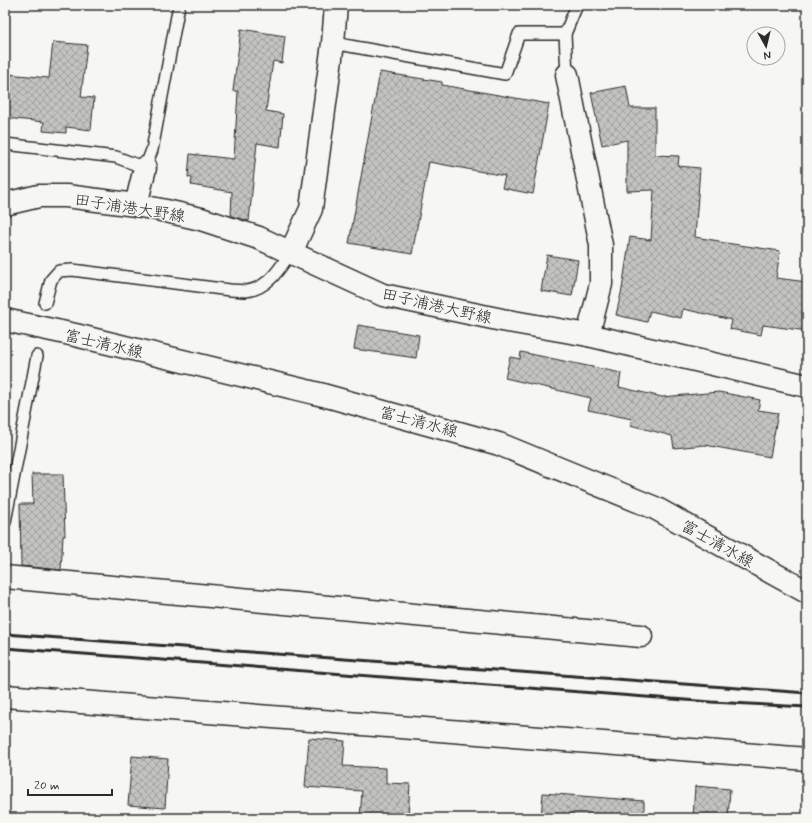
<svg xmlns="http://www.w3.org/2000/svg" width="812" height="823" viewBox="0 0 812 823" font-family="Mynerve,'Klee One',sans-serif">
	<defs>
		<pattern id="building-cross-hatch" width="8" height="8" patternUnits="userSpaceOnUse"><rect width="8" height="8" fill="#c3c3c0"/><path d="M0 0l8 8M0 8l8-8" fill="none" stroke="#9f9f9c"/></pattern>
	</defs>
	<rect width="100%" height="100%" fill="#f6f6f2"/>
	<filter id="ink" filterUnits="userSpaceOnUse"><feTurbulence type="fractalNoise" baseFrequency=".025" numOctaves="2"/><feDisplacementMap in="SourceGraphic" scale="8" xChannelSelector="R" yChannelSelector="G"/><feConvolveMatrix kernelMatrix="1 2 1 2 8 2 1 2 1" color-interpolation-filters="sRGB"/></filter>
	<g filter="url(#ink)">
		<!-- building -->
		<g fill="url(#building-cross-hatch)" stroke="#2b2b2b">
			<polygon points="241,29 285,36 282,63 273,61 266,111 283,114 280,147 257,143 249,221 231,216 232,192 191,185 192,178 188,177 190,154 234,159 238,91 233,91"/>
			<polygon points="53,42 87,45 81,97 94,98 91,130 66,127 66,133 43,131 44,122 5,118 5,98 8,74 49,78"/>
			<polygon points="380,72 442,82 442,85 549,104 533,194 502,188 505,176 429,162 412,254 349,243"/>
			<polygon points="626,86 630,108 655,108 655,155 679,156 678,166 700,168 695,237 719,241 719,242 780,251 776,278 807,282 807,331 763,325 761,335 730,329 732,320 683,309 681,318 650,311 647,322 616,315 622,289 630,237 651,240 654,190 627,191 627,140 602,145 591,93"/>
			<polygon points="547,255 578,260 572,296 541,291"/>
			<polygon points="358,325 419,335 416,358 354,349"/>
			<polygon points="521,352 621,373 619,387 662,397 719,392 760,400 758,410 778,413 770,457 705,445 674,448 672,436 630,425 632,419 588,410 591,398 505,378 510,357 520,359"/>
			<polygon points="32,474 63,474 65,536 63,536 61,570 21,566 20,504 33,504"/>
			<polygon points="309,738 345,741 343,766 386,768 386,783 410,784 408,818 360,818 362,791 305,787"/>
			<polygon points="132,756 168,759 165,808 128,805"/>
			<polygon points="695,786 730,789 728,818 693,818"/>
			<polygon points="543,793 644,801 644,818 541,818"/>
		</g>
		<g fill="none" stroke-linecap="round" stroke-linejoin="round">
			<!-- service casing -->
			<g stroke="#2b2b2b" stroke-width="14">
				<g id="service">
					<polyline points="333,43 505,74 519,34 565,34"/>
					<polyline points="567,75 565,34 577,5"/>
					<polyline points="5,144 116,157 145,168 152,150 179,5"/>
					<path d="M45 303 51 280 59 271 72 270 230 290C236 290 241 291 246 291 268 289 280 268 291 252"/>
					<polyline points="5,522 37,356"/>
				</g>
			</g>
			<!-- minor casing -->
			<g stroke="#2b2b2b" stroke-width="25">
				<g id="minor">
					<polyline points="567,75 601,245 601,284 588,335"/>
					<polyline points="136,205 145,168"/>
					<polyline points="291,252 311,209 333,43 336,5"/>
					<polyline points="5,577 641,636"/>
					<polyline points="5,696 807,759"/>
				</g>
			</g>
			<!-- secondary casing -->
			<g stroke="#2b2b2b" stroke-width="25">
				<g id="secondary">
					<polyline points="5,204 39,196 66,196 136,205 166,211 201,219 259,238 383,295 502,320 588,335 807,386"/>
					<polyline points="5,320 75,335 323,395 499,444 655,508 807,592"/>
				</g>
			</g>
			<!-- service -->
			<use href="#service" stroke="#f6f6f2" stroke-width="11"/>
			<!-- minor -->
			<use href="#minor" stroke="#f6f6f2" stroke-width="22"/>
			<!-- secondary -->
			<use href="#secondary" stroke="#f6f6f2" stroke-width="22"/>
			<!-- rail -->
			<g stroke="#2b2b2b" stroke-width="3">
				<polyline points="5,634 807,693"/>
				<polyline points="5,648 711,702 807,707"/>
			</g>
		</g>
	</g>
	<g text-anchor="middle" stroke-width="3" stroke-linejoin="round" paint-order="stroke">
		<!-- street labels -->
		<g font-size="16" fill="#2b2b2b" stroke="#f6f6f2">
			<text transform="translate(130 207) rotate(9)" y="6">田子浦港大野線</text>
			<text transform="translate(437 305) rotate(13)" y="6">田子浦港大野線</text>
			<text transform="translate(104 343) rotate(13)" y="6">富士清水線</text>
			<text transform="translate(419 421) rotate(15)" y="6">富士清水線</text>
			<text transform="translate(718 543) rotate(29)" y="6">富士清水線</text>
		</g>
	</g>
	<!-- margin -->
	<rect width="812" height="823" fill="none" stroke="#f6f6f2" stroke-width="20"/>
	<rect x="10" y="10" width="792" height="803" fill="none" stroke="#2b2b2b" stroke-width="1.5" filter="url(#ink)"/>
	<!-- north arrow -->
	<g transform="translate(766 46) rotate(172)"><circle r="19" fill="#f6f6f2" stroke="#a5a5a2"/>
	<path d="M0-3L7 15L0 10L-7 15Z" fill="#2b2b2b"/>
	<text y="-6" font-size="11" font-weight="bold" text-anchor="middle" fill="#2b2b2b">N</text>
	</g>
	<!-- scale -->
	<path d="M28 789v6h84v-6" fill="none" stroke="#2b2b2b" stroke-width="2"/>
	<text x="34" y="789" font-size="12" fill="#2b2b2b" stroke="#f6f6f2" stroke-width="3" paint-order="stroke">20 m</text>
</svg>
